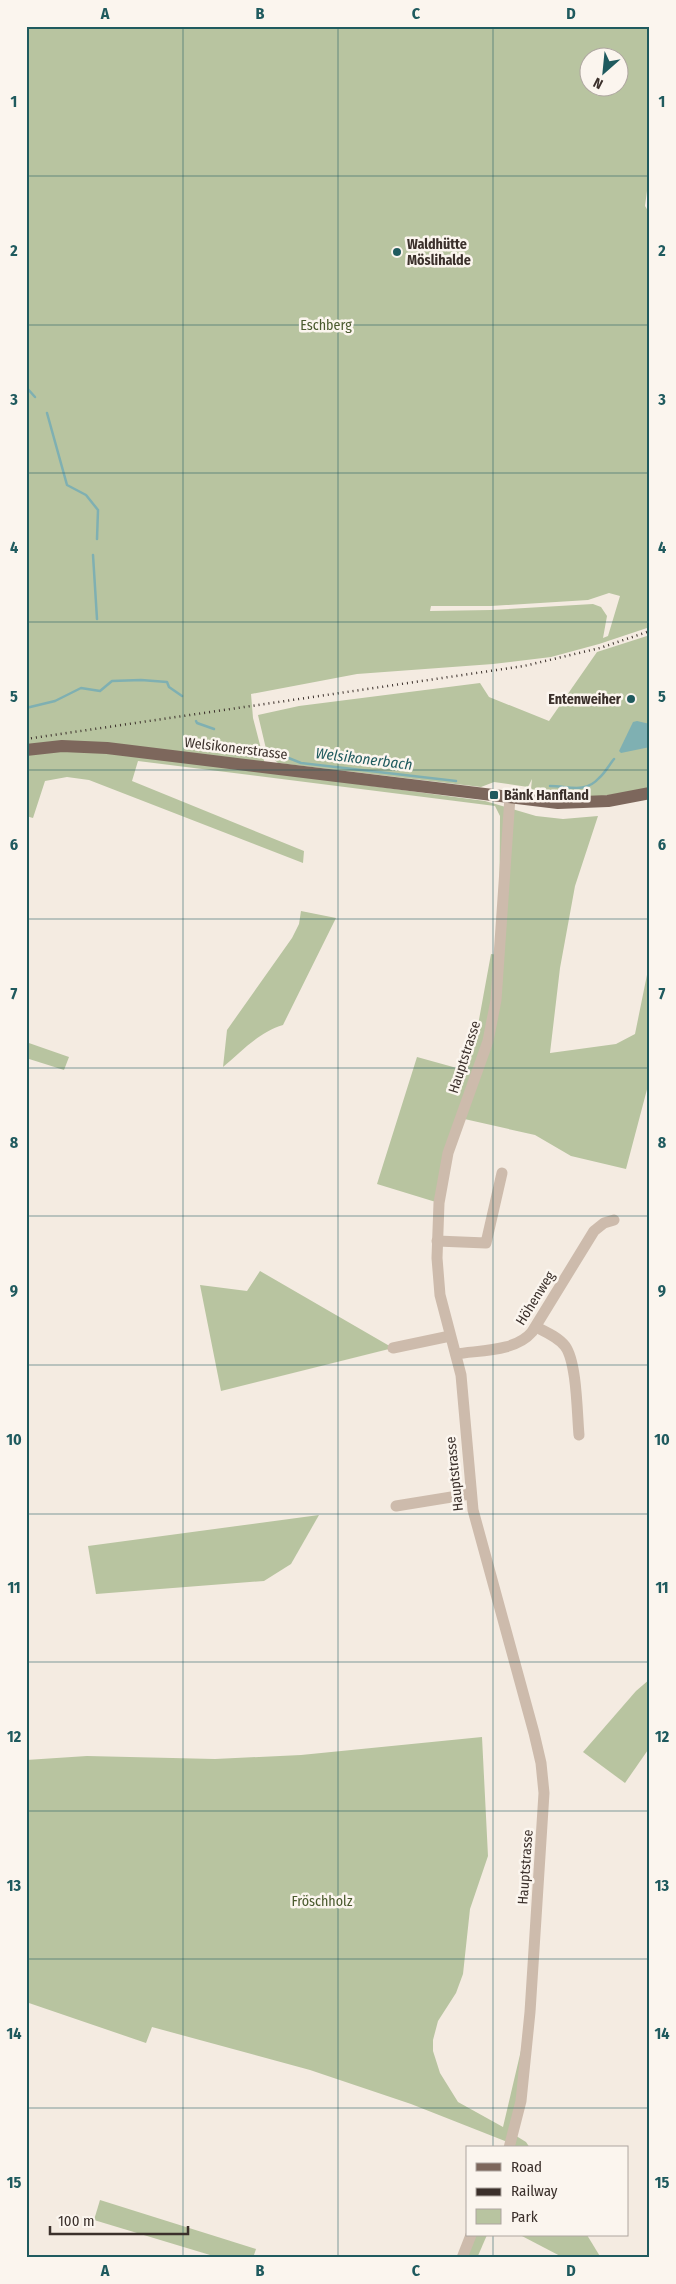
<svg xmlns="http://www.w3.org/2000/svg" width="676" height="2284" viewBox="0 0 676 2284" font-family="'Fira Sans Condensed',sans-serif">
	<rect width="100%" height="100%" fill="#f4ebe1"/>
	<!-- green -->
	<g fill="#b8c4a0" fill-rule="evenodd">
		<path d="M26 26H650V168L645 206 650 214V627L599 644 551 657 493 664 357 674 251 694 253 718 267 772 485 801 536 816 563 819 598 816 575 886 560 968 550 1053 616 1044 635 1034 650 960V1078L626 1169 571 1156 535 1135 460 1118 439 1203 377 1184 417 1057 464 1070 478 1025 491 954 499 955 500 816 495 806 138 761 132 781 304 851 303 863 89 780 67 777 45 781 33 818 26 816ZM588 58H618V88H588ZM609 593 620 596 608 636 603 638 607 616 601 607 593 604 491 610 430 611 431 606H491L588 600Z"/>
		<path d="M650 635V787C618 795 560 806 531 789L532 779 528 787 494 782 481 787 278 763 267 753 258 715 299 706 480 683 489 697 549 721 597 652Z"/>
		<path d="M301 911 336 918 283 1025C259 1032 242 1051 223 1067L227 1030 292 938 299 924Z"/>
		<polygon points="26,1042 69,1057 64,1070 26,1058"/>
		<polygon points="260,1271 393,1348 221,1391 200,1285 247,1291"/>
		<polygon points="319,1515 291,1564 264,1581 96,1594 88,1546"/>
		<polygon points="650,1679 650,1747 625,1783 583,1752 636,1691"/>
		<polygon points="482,1737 488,1856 470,1909 463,1974 456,1993 438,2021 433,2040 433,2051 440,2073 458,2102 503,2127 530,2012 513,2134 526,2142 530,2148 509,2148 510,2143 411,2104 310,2070 152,2027 146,2043 26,2002 26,1760 87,1756 215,1759 301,1755"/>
		<polygon points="100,2200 256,2249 253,2258 220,2258 94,2220"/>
		<polygon points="471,2235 487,2235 477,2258 462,2258"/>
		<polygon points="520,2235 587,2235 601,2258 564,2258"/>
	</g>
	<!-- water -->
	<polygon fill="#7fb0b2" points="637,721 650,724 650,747 621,753 619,751 633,722"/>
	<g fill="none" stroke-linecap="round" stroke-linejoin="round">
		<!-- stream -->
		<g stroke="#7fb0b2" stroke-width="2.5">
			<polyline points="26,387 35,397"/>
			<polyline points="47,413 67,485 86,495 98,510 97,539"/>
			<polyline points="93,555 97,619"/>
			<polyline points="26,708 55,701 81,688 100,691 112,681 141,680 167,682 169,687 182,696"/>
			<polyline points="196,721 197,723 214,729"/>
			<polyline points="271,751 301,763 456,781"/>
			<path d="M550 786C568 786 585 794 599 778 605 773 609 765 614 759"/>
		</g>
		<!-- minor -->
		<g stroke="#cdbbac" stroke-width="11">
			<polyline points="437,1241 486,1243 502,1173"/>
			<path d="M536 1327C546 1332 558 1337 565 1346 577 1362 577 1414 579 1435"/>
			<polyline points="393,1348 450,1336"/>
			<path d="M456 1354C480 1350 515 1352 532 1332L594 1231 604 1223 614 1220"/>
			<polyline points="396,1506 470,1494"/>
			<polyline points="509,2148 521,2101 530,2012 544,1793 541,1763 534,1733 473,1510 461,1375 440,1295 437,1258 439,1203 448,1153 488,1041 496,1000 510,797"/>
			<polyline points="462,2258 471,2235"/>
		</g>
		<!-- major -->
		<polyline stroke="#7d675c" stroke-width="12" points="26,750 62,746 107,748 558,803 608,801 650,793"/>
		<!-- rail -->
		<polyline stroke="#3b302b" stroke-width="2.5" stroke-dasharray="1 4" stroke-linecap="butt" points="26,739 524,666 600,648 650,631"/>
	</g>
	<!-- grid -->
	<path fill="none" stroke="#1f5a5e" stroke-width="1" stroke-opacity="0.55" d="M183 26V2258M338 26V2258M493 26V2148M26 176H650M26 325H650M26 473H650M26 622H650M26 770H650M26 919H650M26 1068H650M26 1216H650M26 1365H650M26 1514H650M26 1662H650M26 1811H650M26 1959H650M26 2108H650M493 2235V2258"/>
	<!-- markers -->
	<g fill="#1f5a5e" stroke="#fbf5ee" stroke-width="2">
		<circle cx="397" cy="252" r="5"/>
		<circle cx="631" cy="699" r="5"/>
		<rect x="489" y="790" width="10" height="10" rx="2.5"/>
	</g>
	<g text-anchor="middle" stroke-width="5" stroke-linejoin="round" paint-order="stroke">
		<!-- poi labels -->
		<g font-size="14" font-weight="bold" fill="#3b302b" stroke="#fbf5ee" text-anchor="start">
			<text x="407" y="249">Waldhütte<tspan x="407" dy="16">Möslihalde</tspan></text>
			<text x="621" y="704" text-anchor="end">Entenweiher</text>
			<text x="504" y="800">Bänk Hanfland</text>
		</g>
		<!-- park labels -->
		<g font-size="14" fill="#4a5a2e" stroke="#fbf5ee">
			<text x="326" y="330">Eschberg</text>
			<text x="322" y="1906">Fröschholz</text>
		</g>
		<!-- street labels -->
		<g font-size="14" fill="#3b302b" stroke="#fbf5ee">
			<text transform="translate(236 748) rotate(7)" y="5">Welsikonerstrasse</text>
			<text transform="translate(464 1057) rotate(-72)" y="5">Hauptstrasse</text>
			<text transform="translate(535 1298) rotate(-58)" y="5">Höhenweg</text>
			<text transform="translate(454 1474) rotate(-96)" y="5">Hauptstrasse</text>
			<text transform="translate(525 1867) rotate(-86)" y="5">Hauptstrasse</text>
		</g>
		<!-- water labels -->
		<g font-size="15" font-style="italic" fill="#1f5a5e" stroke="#fbf5ee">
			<text transform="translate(364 759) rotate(7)" y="5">Welsikonerbach</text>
		</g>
	</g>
	<!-- border -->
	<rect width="676" height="2284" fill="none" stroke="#fbf5ee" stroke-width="55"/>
	<!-- legend -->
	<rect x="466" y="2146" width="162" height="90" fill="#fbf5ee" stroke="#aea6a0"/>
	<rect x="476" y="2163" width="25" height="8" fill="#7d675c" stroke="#aea6a0"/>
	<text x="511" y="2172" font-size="15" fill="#3b302b">Road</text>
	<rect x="476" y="2188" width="25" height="8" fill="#3b302b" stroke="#aea6a0"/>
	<text x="511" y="2196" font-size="15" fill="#3b302b">Railway</text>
	<rect x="476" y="2209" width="25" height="15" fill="#b8c4a0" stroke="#aea6a0"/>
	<text x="511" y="2222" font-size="15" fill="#3b302b">Park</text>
	<!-- north arrow -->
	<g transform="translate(604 72) rotate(207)"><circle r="24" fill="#fbf5ee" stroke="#aea6a0"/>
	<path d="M0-4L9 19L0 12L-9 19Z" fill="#1f5a5e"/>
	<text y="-8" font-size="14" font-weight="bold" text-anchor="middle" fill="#3b302b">N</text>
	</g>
	<!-- scale -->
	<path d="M50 2226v8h138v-8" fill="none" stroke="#3b302b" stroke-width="2.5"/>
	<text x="58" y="2226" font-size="15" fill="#3b302b" stroke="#fbf5ee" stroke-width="4" paint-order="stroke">100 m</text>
	<rect x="28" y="28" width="620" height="2228" fill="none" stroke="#1f5a5e" stroke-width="2"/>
	<g font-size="16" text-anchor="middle" font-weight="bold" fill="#1f5a5e">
		<text x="105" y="19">A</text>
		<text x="260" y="19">B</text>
		<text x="416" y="19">C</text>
		<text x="571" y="19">D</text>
		<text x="14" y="107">1</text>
		<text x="662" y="107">1</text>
		<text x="14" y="256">2</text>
		<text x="662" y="256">2</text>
		<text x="14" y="405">3</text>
		<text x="662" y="405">3</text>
		<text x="14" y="553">4</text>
		<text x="662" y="553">4</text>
		<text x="14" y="702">5</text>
		<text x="662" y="702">5</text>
		<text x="14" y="850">6</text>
		<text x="662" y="850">6</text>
		<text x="14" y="999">7</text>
		<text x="662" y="999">7</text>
		<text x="14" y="1148">8</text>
		<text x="662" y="1148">8</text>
		<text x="14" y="1296">9</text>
		<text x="662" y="1296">9</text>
		<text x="14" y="1445">10</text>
		<text x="662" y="1445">10</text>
		<text x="14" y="1593">11</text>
		<text x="662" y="1593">11</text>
		<text x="14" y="1742">12</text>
		<text x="662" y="1742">12</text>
		<text x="14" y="1891">13</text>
		<text x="662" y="1891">13</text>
		<text x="14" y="2039">14</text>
		<text x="662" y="2039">14</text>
		<text x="14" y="2188">15</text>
		<text x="662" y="2188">15</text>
		<text x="105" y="2276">A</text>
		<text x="260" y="2276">B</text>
		<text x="416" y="2276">C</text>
		<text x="571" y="2276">D</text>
	</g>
</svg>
